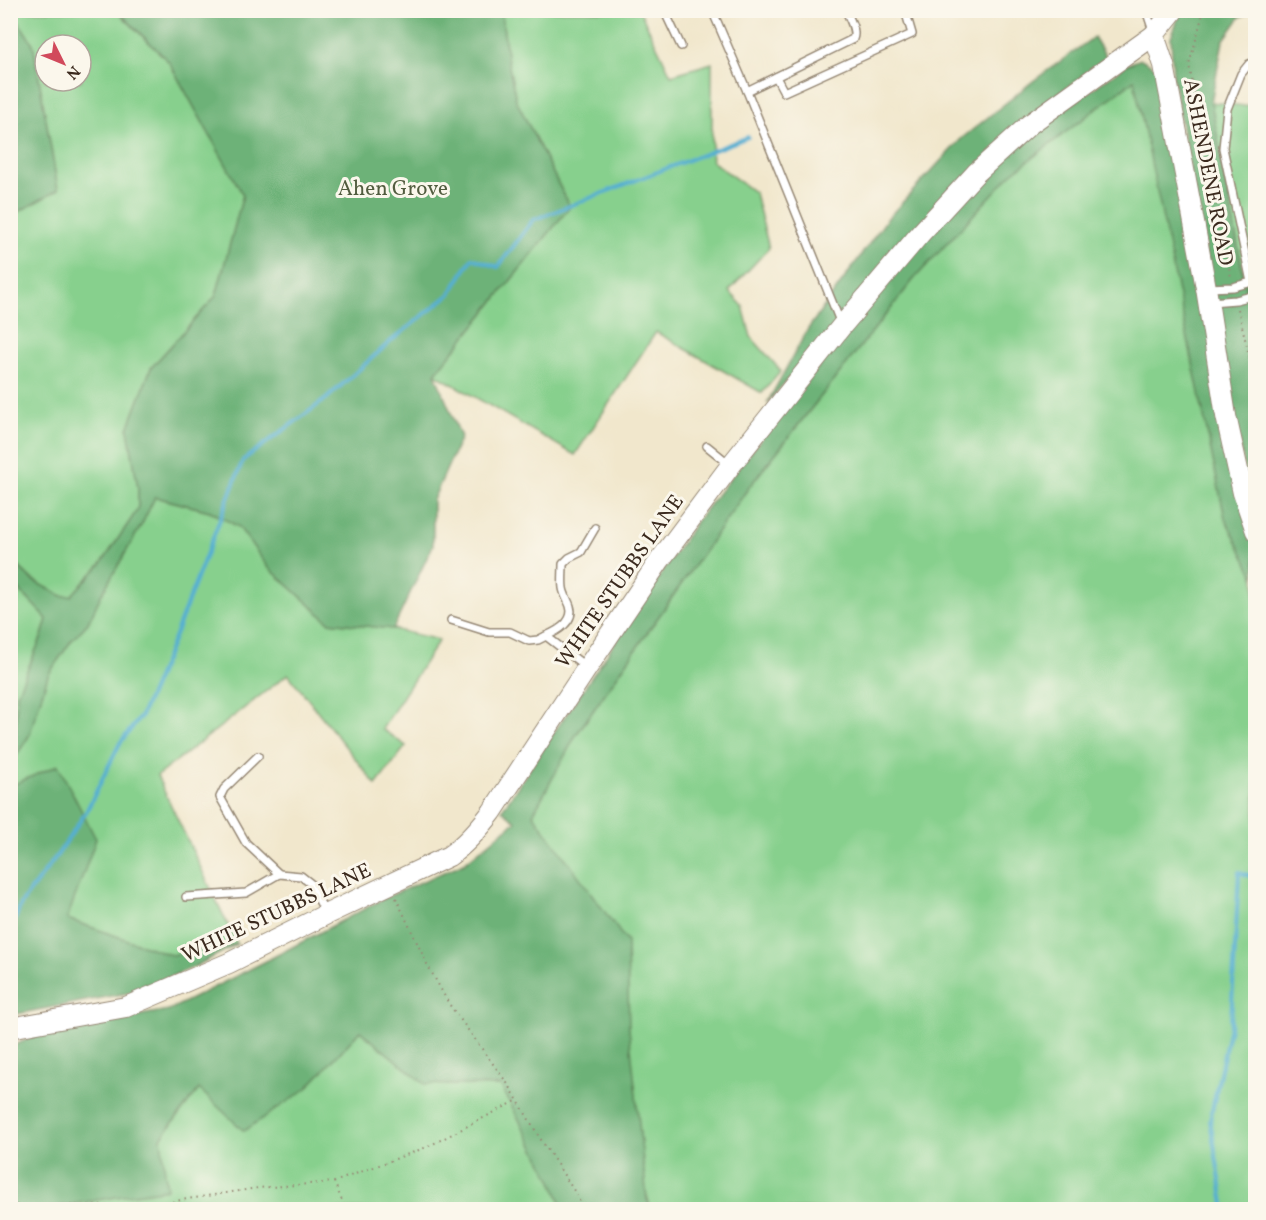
<svg xmlns="http://www.w3.org/2000/svg" width="1266" height="1220" viewBox="0 0 1266 1220" font-family="Vollkorn,serif">
	<rect width="100%" height="100%" fill="#fbf7ec"/>
	<filter id="ink" filterUnits="userSpaceOnUse"><feTurbulence type="fractalNoise" baseFrequency=".0167" numOctaves="2"/><feDisplacementMap in="SourceGraphic" scale="12" xChannelSelector="R" yChannelSelector="G"/><feConvolveMatrix kernelMatrix="1 2 1 2 8 2 1 2 1" color-interpolation-filters="sRGB"/></filter>
	<filter id="wash" filterUnits="userSpaceOnUse"><feTurbulence type="fractalNoise" baseFrequency=".008" numOctaves="4" result="noise"/><feDisplacementMap in="SourceGraphic" scale="24" xChannelSelector="R" yChannelSelector="G"/><feGaussianBlur stdDeviation="1.35" result="paint"/><feColorMatrix in="noise" values="0 0 0 0 0 0 0 0 0 0 0 0 0 0 0 0 0 1.4 0 .05"/><feComposite in="paint" operator="in"/></filter>
	<g filter="url(#wash)">
		<rect width="100%" height="100%" fill="#f1e7cc"/>
		<!-- green -->
		<g fill="#87d08d" stroke="#617d56" stroke-width="1.5" fill-rule="evenodd">
			<path d="M11 11H125L121 15 169 62 243 195 216 296 151 368 128 429 138 488V509L102 563 71 596H62L33 580 11 559 10 216 58 189 33 44ZM45 45H81V81H45Z"/>
			<polygon points="501,11 640,11 671,75 712,63 712,161 755,193 769,248 729,291 743,306 751,337 781,371 762,393 656,332 575,455 435,374 570,207 516,100 508,62"/>
			<polygon points="1135,79 1225,517 1255,578 1255,1209 651,1209 533,814 576,735 749,487 914,279 1011,174"/>
			<polygon points="1211,102 1245,106 1255,102 1256,286 1246,288"/>
			<polygon points="155,497 210,511 239,527 268,567 329,622 393,629 439,640 382,729 406,746 376,785 288,674 157,776 237,944 171,955 67,919 58,765 11,786 11,774 16,756 29,736 48,675 71,641 88,623 101,595 142,524"/>
			<polygon points="11,581 47,619 42,636 17,694 15,739 11,745"/>
			<polygon points="360,1031 425,1084 501,1086 551,1179 564,1209 11,1210 10,1208 41,1209 161,1138 199,1089 306,1089"/>
		</g>
		<!-- forest -->
		<g fill="#6db278" stroke="#546e4b" stroke-width="1.5">
			<polygon points="11,10 33,44 58,190 11,216"/>
			<polygon points="125,11 501,11 508,62 516,100 570,207 435,374 461,437 433,500 433,545 393,629 329,622 268,567 239,527 210,511 155,497 142,524 101,595 88,623 71,641 48,675 29,736 16,756 11,774 11,745 15,739 17,694 42,636 47,619 11,581 11,559 33,581 62,596 71,596 102,563 138,509 138,488 128,429 151,368 216,296 243,195 169,62 121,14"/>
			<polygon points="1181,11 1253,11 1240,17 1223,41 1211,102 1255,339 1255,510 1248,487 1173,78 1171,37"/>
			<polygon points="1094,37 1107,58 1032,114 802,363 767,403 808,329 887,219 961,139 1033,81"/>
			<polygon points="1141,59 1154,66 1159,71 1248,528 1255,548 1255,578 1225,518 1134,80 1011,174 914,279 749,487 576,735 533,814 627,942 629,1029 647,1199 651,1209 564,1209 551,1179 501,1086 425,1084 360,1031 306,1089 244,1131 199,1089 161,1138 167,1189 41,1209 11,1208 10,1047 45,1032 169,1010 264,962 385,898 464,863 516,821 502,810 698,519 921,238 1019,141 1128,64"/>
			<polygon points="58,765 96,839 67,919 171,955 237,944 194,967 133,992 11,1015 10,786"/>
		</g>
		<g fill="none" stroke-linecap="round" stroke-linejoin="round">
			<!-- stream -->
			<g stroke="#55afd2" stroke-width="4">
				<polyline points="10,931 22,902 58,854 86,812 120,743 141,716 170,648 243,460 326,399 391,341 450,294 472,258 498,267 533,220 748,137"/>
				<polyline points="1225,1210 1210,1120 1231,1022 1239,872 1256,878"/>
			</g>
		</g>
	</g>
	<g filter="url(#ink)">
		<g fill="none" stroke-linecap="round" stroke-linejoin="round">
			<!-- lane casing -->
			<g stroke="#968875" stroke-width="10">
				<g id="lane">
					<polyline points="664,10 681,46"/>
					<polyline points="691,10 698,14 705,10"/>
					<polyline points="712,10 747,91 841,324"/>
					<polyline points="1146,10 1153,31"/>
					<polyline points="776,77 784,92 912,34 905,10"/>
					<path d="M747 91 853 39C857 30 849 19 846 10"/>
					<polyline points="1251,282 1223,148 1227,109 1241,74 1249,64 1256,61"/>
					<polyline points="1208,288 1233,287 1256,281"/>
					<polyline points="1210,302 1236,300 1256,295"/>
					<polyline points="707,446 728,463"/>
					<polyline points="451,620 489,632 510,632 529,641 538,640 546,636 585,666"/>
					<path d="M546 636C558 631 575 621 570 606 568 600 564 595 563 588 562 581 563 572 563 564L569 558 581 552 595 528"/>
					<polyline points="258,756 224,789 220,797 246,843 279,874 301,876 310,883 325,912"/>
					<polyline points="186,897 246,893 279,874"/>
				</g>
			</g>
			<!-- secondary casing -->
			<g stroke="#968875" stroke-width="22">
				<g id="secondary">
					<polyline points="1154,35 1164,65 1190,201 1206,288 1226,416 1243,493 1256,531"/>
					<path d="M10 1028 126 1007 229 963 327 914 449 856C466 844 479 829 492 812L587 668 660 560 731 465 841 327 920 234 976 173 1030 124 1154 35 1174 10"/>
				</g>
			</g>
			<!-- path -->
			<g stroke="#968875" stroke-width="2" stroke-dasharray="1.5 4.5" stroke-linecap="butt">
				<polyline points="627,10 630,14 638,15 647,10"/>
				<polyline points="1204,10 1189,65 1231,277"/>
				<polyline points="1238,309 1256,385"/>
				<polyline points="396,898 427,964 449,1004 510,1087 538,1135 578,1197 582,1210"/>
				<polyline points="334,1182 346,1210"/>
				<polyline points="10,1205 143,1206 143,1210"/>
				<polyline points="143,1206 258,1188 334,1182 427,1147 518,1100"/>
			</g>
			<!-- lane -->
			<use href="#lane" stroke="#fff" stroke-width="7"/>
			<!-- secondary -->
			<use href="#secondary" stroke="#fff" stroke-width="20"/>
		</g>
	</g>
	<g text-anchor="middle" stroke-width="6" stroke-linejoin="round" paint-order="stroke">
		<!-- street labels -->
		<g font-size="21" fill="#3b2a1e" stroke="#fbf7ec">
			<text transform="translate(1209 172) rotate(79)" y="7">ASHENDENE ROAD</text>
			<text transform="translate(619 581) rotate(-55)" y="7">WHITE STUBBS LANE</text>
			<text transform="translate(276 912) rotate(-25)" y="7">WHITE STUBBS LANE</text>
		</g>
		<!-- park labels -->
		<g font-size="21" fill="#525c3f" stroke="#fbf7ec">
			<text x="393" y="195">Ahen Grove</text>
		</g>
	</g>
	<!-- margin -->
	<rect width="1266" height="1220" fill="none" stroke="#fbf7ec" stroke-width="36"/>
	<!-- north arrow -->
	<g transform="translate(63 63) rotate(133)"><circle r="28" fill="#fbf7ec" stroke="#aea59a" stroke-width="1.5"/>
	<path d="M0-4.5L10 22L0 15L-10 22Z" fill="#d1495b"/>
	<text y="-9" font-size="16" font-weight="bold" text-anchor="middle" fill="#3b2a1e">N</text>
	</g>
</svg>
